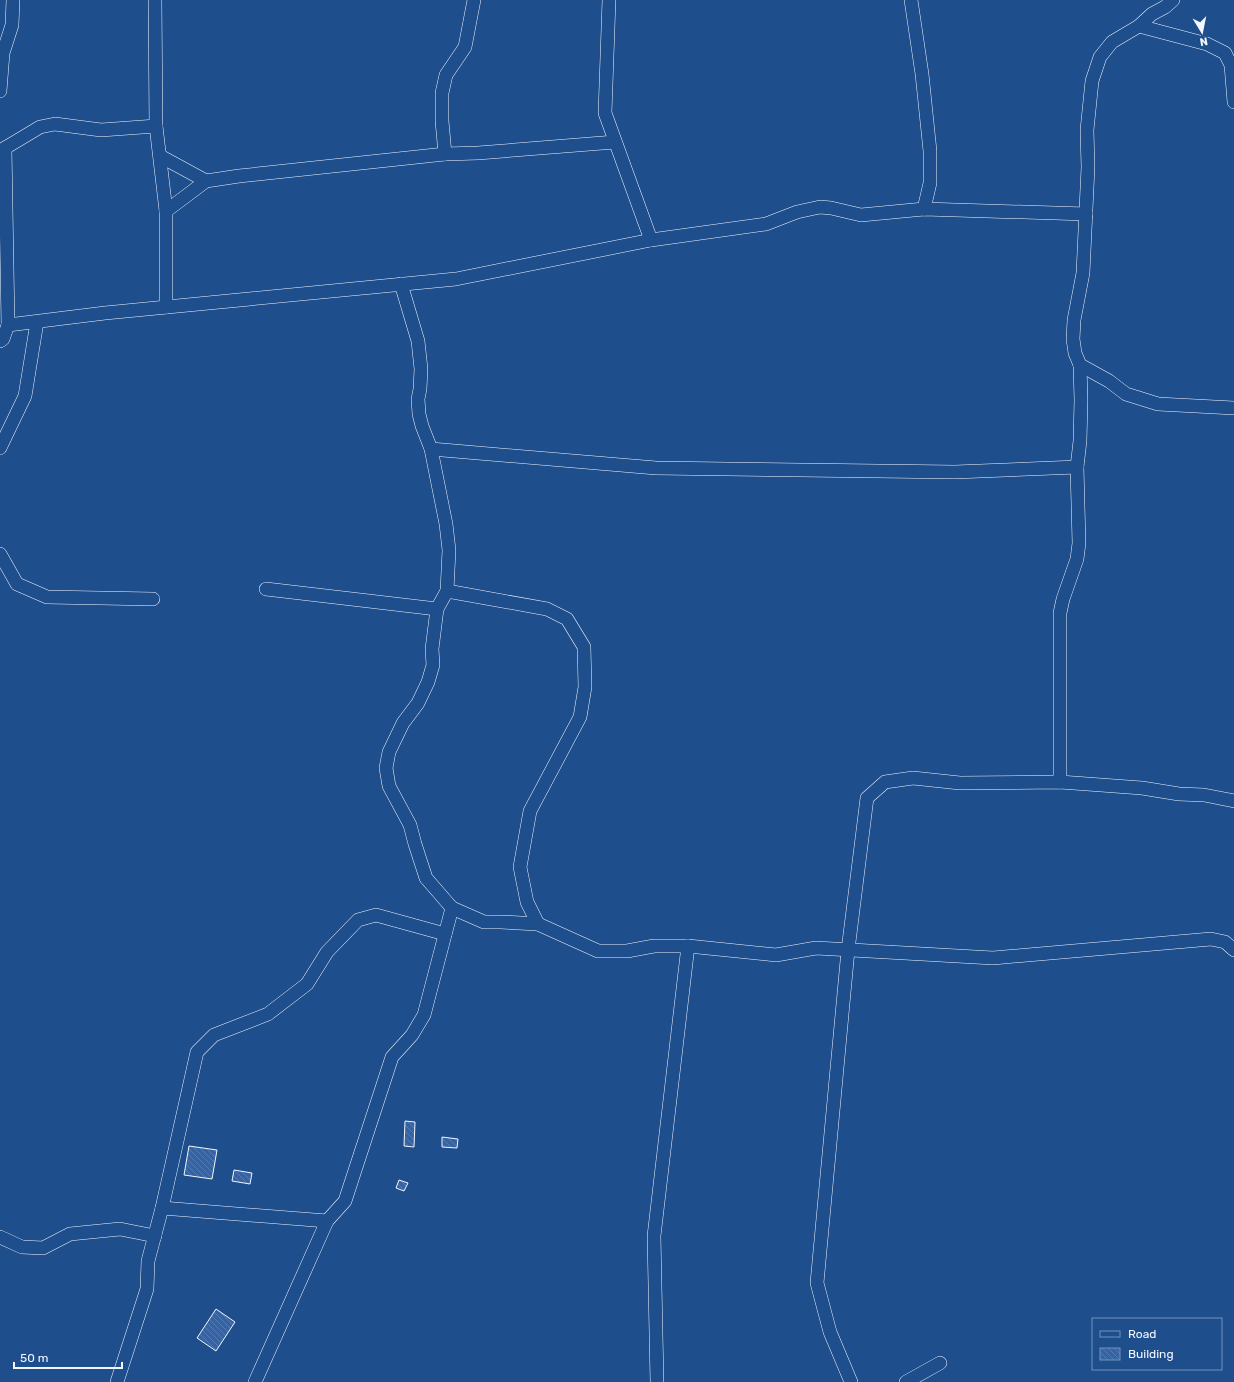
<svg xmlns="http://www.w3.org/2000/svg" width="1234" height="1382" viewBox="0 0 1234 1382" font-family="Rubik,sans-serif">
	<defs>
		<pattern id="building-back-hatch" width="6" height="6" patternUnits="userSpaceOnUse"><rect width="6" height="6" fill="#3563a3"/><path d="M-1 5l2 2M0 0l6 6M5-1l2 2" fill="none" stroke="#537ab1"/></pattern>
	</defs>
	<rect width="100%" height="100%" fill="#1f4e8c"/>
	<!-- building -->
	<g fill="url(#building-back-hatch)" stroke="#f2f6ff">
		<polygon points="405,1121 415,1122 414,1147 404,1146"/>
		<polygon points="442,1137 458,1139 457,1148 442,1147"/>
		<polygon points="189,1146 217,1150 212,1179 184,1175"/>
		<polygon points="234,1170 252,1173 250,1184 232,1181"/>
		<polygon points="399,1180 408,1183 404,1191 396,1188"/>
		<polygon points="216,1309 235,1322 216,1351 197,1338"/>
	</g>
	<g fill="none" stroke-linecap="round" stroke-linejoin="round">
		<!-- street casing -->
		<g stroke="#f2f6ff" stroke-width="14">
			<g id="street">
				<polyline points="155,0 156,126 166,211 166,307"/>
				<polyline points="609,0 605,113 651,240"/>
				<polyline points="911,0 922,74 930,151 930,183 924,209"/>
				<polyline points="1139,26 1207,44 1225,53 1231,65 1234,102"/>
				<polyline points="0,91 3,53 12,25 13,0"/>
				<polyline points="0,153 5,148 40,127 55,124 101,130 156,126"/>
				<polyline points="445,154 442,121 442,93 446,75 465,47 474,0"/>
				<polyline points="160,156 206,181"/>
				<polyline points="166,211 206,181 239,176 445,154 478,153 615,142"/>
				<polyline points="401,284 418,341 421,369 420,389 418,399 419,414 422,426 431,449 446,524 449,550 447,591 437,609 432,649 433,665 428,682 418,703 403,723 389,752 386,768 389,786 410,825 415,844 426,878 452,908 484,922 501,922 538,924 598,951 627,951 654,946 688,946 776,955 816,948 993,958 1211,939 1225,942 1234,950"/>
				<polyline points="8,325 105,313 456,279 651,240 766,224 797,212 820,207 831,208 861,215 924,209 1086,214"/>
				<polyline points="0,341 3,339 8,325 5,148"/>
				<polyline points="1080,365 1109,381 1126,394 1158,404 1234,408"/>
				<polyline points="0,448 25,396 37,322"/>
				<polyline points="431,449 656,468 955,472 1077,467"/>
				<polyline points="0,554 17,584 47,597 153,599"/>
				<polyline points="266,589 437,609"/>
				<polyline points="447,591 547,609 567,619 584,647 585,687 580,717 530,811 520,867 527,902 538,924"/>
				<polyline points="1060,782 1060,613 1063,599 1077,559 1079,543 1077,467 1080,441 1081,400 1080,365 1075,353 1073,339 1074,320 1083,273 1088,167 1087,130 1092,81 1100,57 1112,42 1139,26 1152,14 1165,7 1173,0"/>
				<polyline points="162,1208 327,1221"/>
				<polyline points="0,1237 22,1247 43,1248 70,1234 120,1229 155,1236"/>
				<polyline points="117,1382 147,1289 148,1261 162,1208 197,1052 214,1035 268,1014 307,984 327,952 358,920 376,915 445,934"/>
				<polyline points="255,1382 327,1221 345,1201 392,1057 412,1035 424,1015 452,908"/>
				<polyline points="657,1382 654,1236 688,946"/>
				<polyline points="851,1382 830,1332 817,1283 848,950 867,798 885,782 913,778 960,783 1060,782 1142,788 1179,794 1204,795 1234,801"/>
				<polyline points="906,1382 940,1363"/>
			</g>
		</g>
		<!-- street -->
		<use href="#street" stroke="#1f4e8c" stroke-width="13"/>
	</g>
	<!-- legend -->
	<rect x="1092" y="1318" width="130" height="52" fill="#1f4e8c" stroke="#7391ba"/>
	<rect x="1100" y="1331" width="20" height="6" fill="#1f4e8c" stroke="#7391ba"/>
	<text x="1128" y="1338" font-size="12" fill="#f2f6ff">Road</text>
	<rect x="1100" y="1348" width="20" height="12" fill="url(#building-back-hatch)" stroke="#7391ba"/>
	<text x="1128" y="1358" font-size="12" fill="#f2f6ff">Building</text>
	<!-- north arrow -->
	<g transform="translate(1202 32) rotate(170)" stroke="#1f4e8c" stroke-width="3" paint-order="stroke">
	<path d="M0-3L7 15L0 10L-7 15Z" fill="#f2f6ff"/>
	<text y="-6" font-size="11" font-weight="bold" text-anchor="middle" fill="#f2f6ff">N</text>
	</g>
	<!-- scale -->
	<path d="M14 1362v6h108v-6" fill="none" stroke="#f2f6ff" stroke-width="2"/>
	<text x="20" y="1362" font-size="12" fill="#f2f6ff" stroke="#1f4e8c" stroke-width="3" paint-order="stroke">50 m</text>
</svg>
